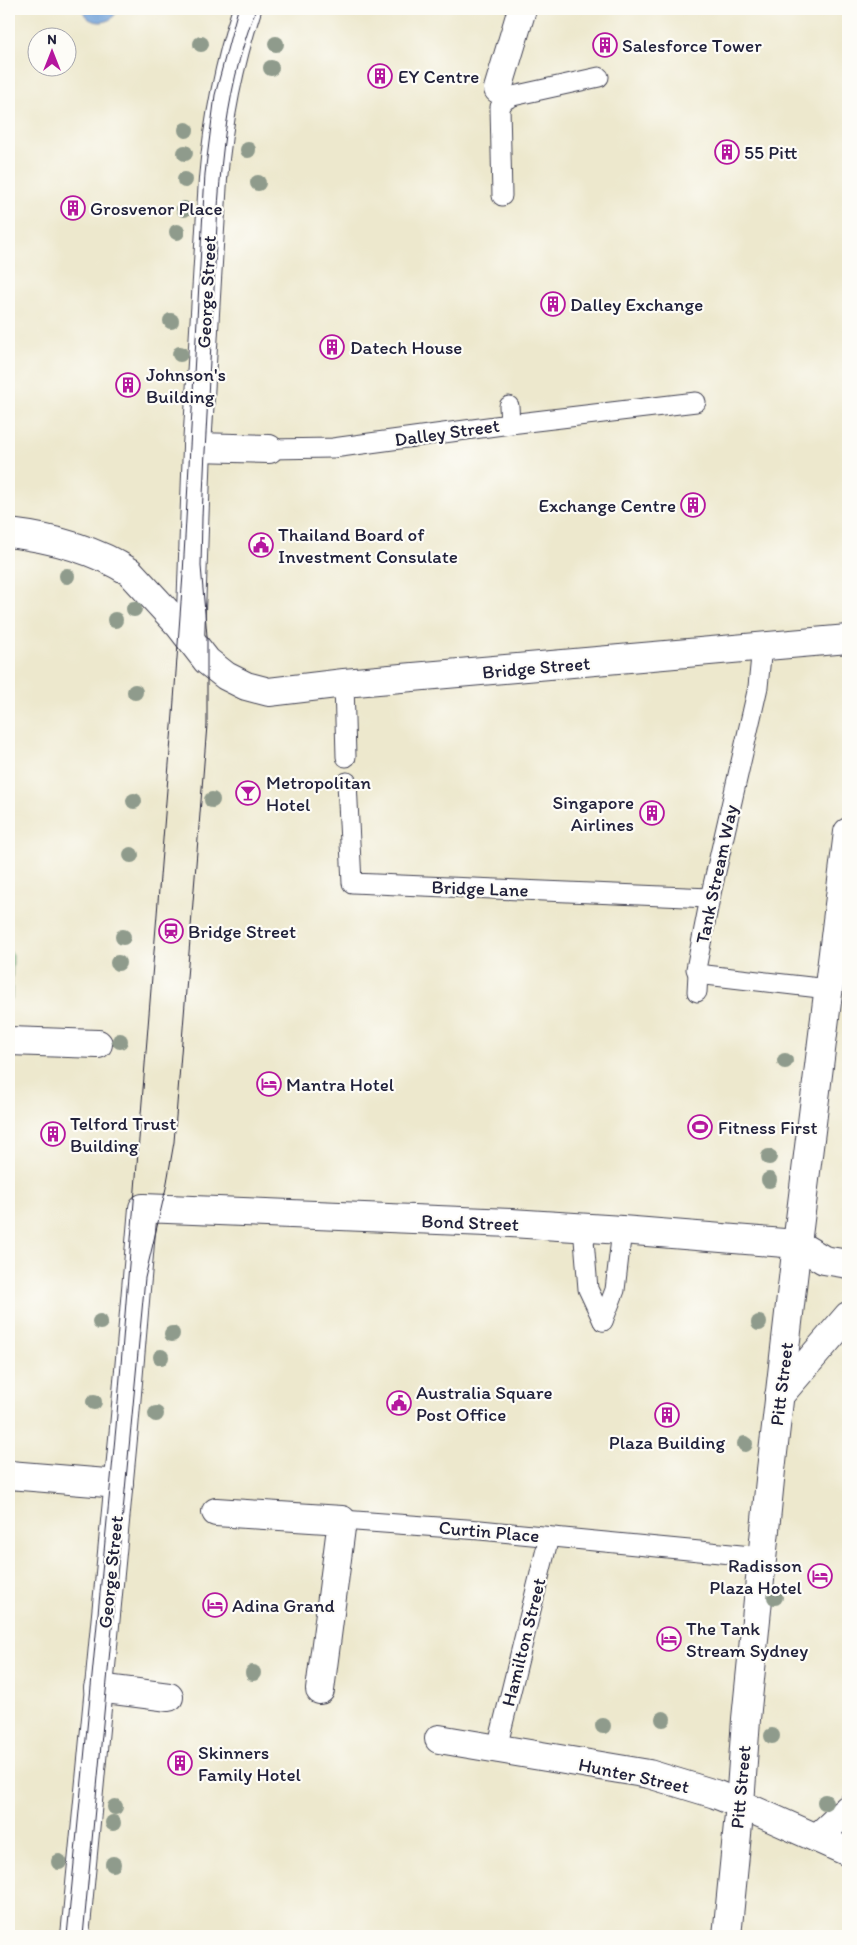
<svg xmlns="http://www.w3.org/2000/svg" width="857" height="1945" viewBox="0 0 857 1945" font-family="Itim,sans-serif">
	<defs>
		<pattern id="grass-dots" width="8" height="8" patternUnits="userSpaceOnUse" patternTransform="scale(1.25)"><rect width="8" height="8" fill="#7cc887"/><path d="M2 2h.1M6 6h.1" fill="none" stroke="#65a270" stroke-width="1.8" stroke-linecap="round"/></pattern>
	</defs>
	<rect width="100%" height="100%" fill="#fdfcf7"/>
	<filter id="ink" filterUnits="userSpaceOnUse"><feTurbulence type="fractalNoise" baseFrequency=".02" numOctaves="2"/><feDisplacementMap in="SourceGraphic" scale="10" xChannelSelector="R" yChannelSelector="G"/><feConvolveMatrix kernelMatrix="1 2 1 2 8 2 1 2 1" color-interpolation-filters="sRGB"/></filter>
	<filter id="wash" filterUnits="userSpaceOnUse"><feTurbulence type="fractalNoise" baseFrequency=".0096" numOctaves="4" result="noise"/><feDisplacementMap in="SourceGraphic" scale="20" xChannelSelector="R" yChannelSelector="G"/><feGaussianBlur stdDeviation="1.12" result="paint"/><feColorMatrix in="noise" values="0 0 0 0 0 0 0 0 0 0 0 0 0 0 0 0 0 1.4 0 .05"/><feComposite in="paint" operator="in"/></filter>
	<g filter="url(#wash)">
		<rect width="100%" height="100%" fill="#ede8cd"/>
		<!-- grass -->
		<polygon fill="url(#grass-dots)" stroke="#4f7561" points="9,950 13,954 12,999 9,999"/>
		<!-- water -->
		<path fill="#6b9dd6" stroke="#466088" d="M81 9H118C113 22 101 25 89 19Z"/>
	</g>
	<g filter="url(#ink)">
		<g fill="none" stroke-linecap="round" stroke-linejoin="round">
			<!-- lane casing -->
			<g stroke="#404051" stroke-width="21">
				<g id="lane">
					<polyline points="502,196 500,107 505,100 513,96 599,77"/>
					<polyline points="509,406 510,424"/>
					<polyline points="269,449 333,448 510,424 696,402"/>
					<polyline points="762,646 758,687 710,898 696,969 698,973 706,975 828,989"/>
					<polyline points="344,683 346,757"/>
					<polyline points="347,782 352,883 710,898"/>
					<polyline points="697,992 698,973"/>
					<polyline points="583,1227 588,1289 603,1321"/>
					<polyline points="603,1321 615,1290 622,1230"/>
					<polyline points="342,1520 480,1530 762,1557"/>
					<polyline points="497,1748 549,1537"/>
				</g>
			</g>
			<!-- street casing -->
			<g stroke="#404051" stroke-width="30">
				<g id="street">
					<polyline points="498,89 522,9"/>
					<polyline points="197,447 269,449"/>
					<path d="M190 639 197 447 213 179C218 120 229 64 247 9"/>
					<polyline points="9,1041 98,1044"/>
					<polyline points="779,1396 848,1316"/>
					<polyline points="9,1475 119,1484"/>
					<polyline points="216,1512 342,1520 320,1690"/>
					<polyline points="98,1688 169,1697"/>
					<polyline points="439,1739 649,1774 715,1794 740,1804 848,1852"/>
					<polyline points="817,1838 848,1809"/>
					<polyline points="75,1936 124,1428 143,1208 511,1223 622,1230 797,1244 824,1260 848,1264"/>
					<polyline points="727,1936 740,1804 746,1719 771,1470 797,1244 848,832"/>
				</g>
			</g>
			<!-- secondary casing -->
			<g stroke="#404051" stroke-width="30">
				<path id="secondary" d="M9 533C51 538 94 549 130 572L179 625 207 661 226 676 246 686 269 692 344 683 848 639"/>
			</g>
			<!-- lane -->
			<use href="#lane" stroke="#fff" stroke-width="19"/>
			<!-- street -->
			<use href="#street" stroke="#fff" stroke-width="28"/>
			<!-- secondary -->
			<use href="#secondary" stroke="#fff" stroke-width="28"/>
			<!-- tram -->
			<g stroke="#22223b" stroke-width="1">
				<polyline points="67,1936 116,1427 173,714 183,574 205,174 215,95 238,9"/>
				<path d="M83 1936 145 1278 166 1188 174 1142 207 725V636L201 566 202 517C205 441 210 365 214 289 218 195 221 98 256 9"/>
			</g>
		</g>
		<!-- trees -->
		<g fill="#8f9b8c">
			<circle cx="201" cy="44" r="8"/>
			<circle cx="276" cy="44" r="8"/>
			<circle cx="271" cy="68" r="8"/>
			<circle cx="186" cy="130" r="8"/>
			<circle cx="248" cy="150" r="8"/>
			<circle cx="185" cy="153" r="8"/>
			<circle cx="185" cy="180" r="8"/>
			<circle cx="258" cy="183" r="8"/>
			<circle cx="184" cy="209" r="8"/>
			<circle cx="177" cy="232" r="8"/>
			<circle cx="171" cy="321" r="8"/>
			<circle cx="180" cy="354" r="8"/>
			<circle cx="67" cy="576" r="8"/>
			<circle cx="134" cy="609" r="8"/>
			<circle cx="115" cy="620" r="8"/>
			<circle cx="135" cy="692" r="8"/>
			<circle cx="212" cy="800" r="8"/>
			<circle cx="134" cy="801" r="8"/>
			<circle cx="131" cy="855" r="8"/>
			<circle cx="123" cy="937" r="8"/>
			<circle cx="118" cy="963" r="8"/>
			<circle cx="120" cy="1041" r="8"/>
			<circle cx="785" cy="1061" r="8"/>
			<circle cx="769" cy="1157" r="8"/>
			<circle cx="769" cy="1180" r="8"/>
			<circle cx="100" cy="1322" r="8"/>
			<circle cx="759" cy="1323" r="8"/>
			<circle cx="172" cy="1334" r="8"/>
			<circle cx="161" cy="1357" r="8"/>
			<circle cx="94" cy="1402" r="8"/>
			<circle cx="156" cy="1414" r="8"/>
			<circle cx="745" cy="1444" r="8"/>
			<circle cx="775" cy="1597" r="8"/>
			<circle cx="253" cy="1673" r="8"/>
			<circle cx="663" cy="1719" r="8"/>
			<circle cx="603" cy="1726" r="8"/>
			<circle cx="772" cy="1736" r="8"/>
			<circle cx="825" cy="1802" r="8"/>
			<circle cx="115" cy="1807" r="8"/>
			<circle cx="113" cy="1823" r="8"/>
			<circle cx="59" cy="1862" r="8"/>
			<circle cx="113" cy="1864" r="8"/>
		</g>
	</g>
	<!-- icons -->
	<defs>
		<g id="building-ring" transform="scale(1.25)"><circle r="9.5" fill="#fdfcf7" stroke="#b5179e" stroke-width="1.5"/><path d="M-4-6H4V6H1V3H-1V6H-4ZM-2.5-4.3h1.7v1.8h-1.7ZM.8-4.3h1.7v1.8H.8ZM-2.5-1h1.7V.8h-1.7ZM.8-1h1.7V.8H.8Z" fill="#b5179e"/></g>
		<g id="civic-ring" transform="scale(1.25)"><circle r="9.5" fill="#fdfcf7" stroke="#b5179e" stroke-width="1.5"/><path d="M-.6-6.5H3V-4.5H.6V-3L4-1V1h2V6H-6V1h2V-1L-.6-3ZM-1.2 2.5V6h2.4V2.5Z" fill="#b5179e"/></g>
		<g id="bar-ring" transform="scale(1.25)"><circle r="9.5" fill="#fdfcf7" stroke="#b5179e" stroke-width="1.5"/><path d="M-6-5H6L.8 .8V4.5H3.5V6h-7V4.5H-.8V.8Z" fill="#b5179e"/></g>
		<g id="station-ring" transform="scale(1.25)"><circle r="9.5" fill="#fdfcf7" stroke="#b5179e" stroke-width="1.5"/><path d="M-3-6H3Q5-6 5-4V2Q5 4 3 4L4.5 6H3L1.5 4h-3L-3 6H-4.5L-3 4Q-5 4-5 2V-4Q-5-6-3-6ZM-3.5-4v3h7v-3ZM-3.5 1v1.5H-2V1ZM2 1v1.5H3.5V1Z" fill="#b5179e"/></g>
		<g id="hotel-ring" transform="scale(1.25)"><circle r="9.5" fill="#fdfcf7" stroke="#b5179e" stroke-width="1.5"/><path d="M-6-4.5h1.5V1H6V5H4.5V3h-9V5H-6ZM-4 0a1.8 1.8 0 1 1 3.6 0ZM.5 0V-2.5h3Q6-2.5 6 0Z" fill="#b5179e"/></g>
		<g id="stadium-ring" transform="scale(1.25)"><circle r="9.5" fill="#fdfcf7" stroke="#b5179e" stroke-width="1.5"/><path d="M0-5a6.5 5 0 1 0 0 10a6.5 5 0 1 0 0-10ZM-3.5-1.8h7v3.6h-7Z" fill="#b5179e"/></g>
	</defs>
	<g fill-rule="evenodd">
		<use href="#building-ring" x="605" y="45"/>
		<use href="#building-ring" x="380" y="76"/>
		<use href="#building-ring" x="727" y="152"/>
		<use href="#building-ring" x="73" y="208"/>
		<use href="#building-ring" x="553" y="304"/>
		<use href="#building-ring" x="332" y="347"/>
		<use href="#building-ring" x="128" y="385"/>
		<use href="#building-ring" x="693" y="505"/>
		<use href="#civic-ring" x="261" y="545"/>
		<use href="#bar-ring" x="248" y="793"/>
		<use href="#building-ring" x="652" y="813"/>
		<use href="#station-ring" x="171" y="931"/>
		<use href="#hotel-ring" x="269" y="1084"/>
		<use href="#stadium-ring" x="700" y="1127"/>
		<use href="#building-ring" x="53" y="1134"/>
		<use href="#civic-ring" x="399" y="1403"/>
		<use href="#building-ring" x="667" y="1415"/>
		<use href="#hotel-ring" x="820" y="1576"/>
		<use href="#hotel-ring" x="215" y="1605"/>
		<use href="#hotel-ring" x="669" y="1639"/>
		<use href="#building-ring" x="180" y="1763"/>
	</g>
	<g text-anchor="middle" stroke-width="4.5" stroke-linejoin="round" paint-order="stroke">
		<!-- poi labels -->
		<g font-size="19" fill="#22223b" stroke="#fdfcf7" text-anchor="start">
			<text x="622" y="52">Salesforce Tower</text>
			<text x="398" y="83">EY Centre</text>
			<text x="744" y="159">55 Pitt</text>
			<text x="90" y="215">Grosvenor Place</text>
			<text x="570" y="311">Dalley Exchange</text>
			<text x="350" y="354">Datech House</text>
			<text x="146" y="381">Johnson's<tspan x="146" dy="22">Building</tspan></text>
			<text x="676" y="512" text-anchor="end">Exchange Centre</text>
			<text x="278" y="541">Thailand Board of<tspan x="278" dy="22">Investment Consulate</tspan></text>
			<text x="266" y="789">Metropolitan<tspan x="266" dy="22">Hotel</tspan></text>
			<text x="634" y="809" text-anchor="end">Singapore<tspan x="634" dy="22">Airlines</tspan></text>
			<text x="188" y="938">Bridge Street</text>
			<text x="286" y="1091">Mantra Hotel</text>
			<text x="70" y="1130">Telford Trust<tspan x="70" dy="22">Building</tspan></text>
			<text x="718" y="1134">Fitness First</text>
			<text x="416" y="1399">Australia Square<tspan x="416" dy="22">Post Office</tspan></text>
			<text x="667" y="1449" text-anchor="middle">Plaza Building</text>
			<text x="802" y="1572" text-anchor="end">Radisson<tspan x="802" dy="22">Plaza Hotel</tspan></text>
			<text x="232" y="1612">Adina Grand</text>
			<text x="686" y="1635">The Tank<tspan x="686" dy="22">Stream Sydney</tspan></text>
			<text x="198" y="1759">Skinners<tspan x="198" dy="22">Family Hotel</tspan></text>
		</g>
		<!-- street labels -->
		<g font-size="19" fill="#22223b" stroke="#fdfcf7">
			<text transform="translate(206 292) rotate(-87)" y="7">George Street</text>
			<text transform="translate(447 432) rotate(-8)" y="7">Dalley Street</text>
			<text transform="translate(536 667) rotate(-5)" y="7">Bridge Street</text>
			<text transform="translate(716 874) rotate(-78)" y="7">Tank Stream Way</text>
			<text transform="translate(480 888) rotate(2)" y="7">Bridge Lane</text>
			<text transform="translate(470 1222) rotate(2)" y="7">Bond Street</text>
			<text transform="translate(781 1384) rotate(-83)" y="7">Pitt Street</text>
			<text transform="translate(489 1531) rotate(5)" y="7">Curtin Place</text>
			<text transform="translate(110 1572) rotate(-84)" y="7">George Street</text>
			<text transform="translate(523 1642) rotate(-76)" y="7">Hamilton Street</text>
			<text transform="translate(634 1775) rotate(12)" y="7">Hunter Street</text>
			<text transform="translate(740 1787) rotate(-85)" y="7">Pitt Street</text>
		</g>
	</g>
	<!-- margin -->
	<rect width="857" height="1945" fill="none" stroke="#fdfcf7" stroke-width="30"/>
	<!-- north arrow -->
	<g transform="translate(52 52)"><circle r="24" fill="#fdfcf7" stroke="#a5a5ac"/>
	<path d="M0-4L9 19L0 12L-9 19Z" fill="#b5179e"/>
	<text y="-8" font-size="14" font-weight="bold" text-anchor="middle" fill="#22223b">N</text>
	</g>
</svg>
